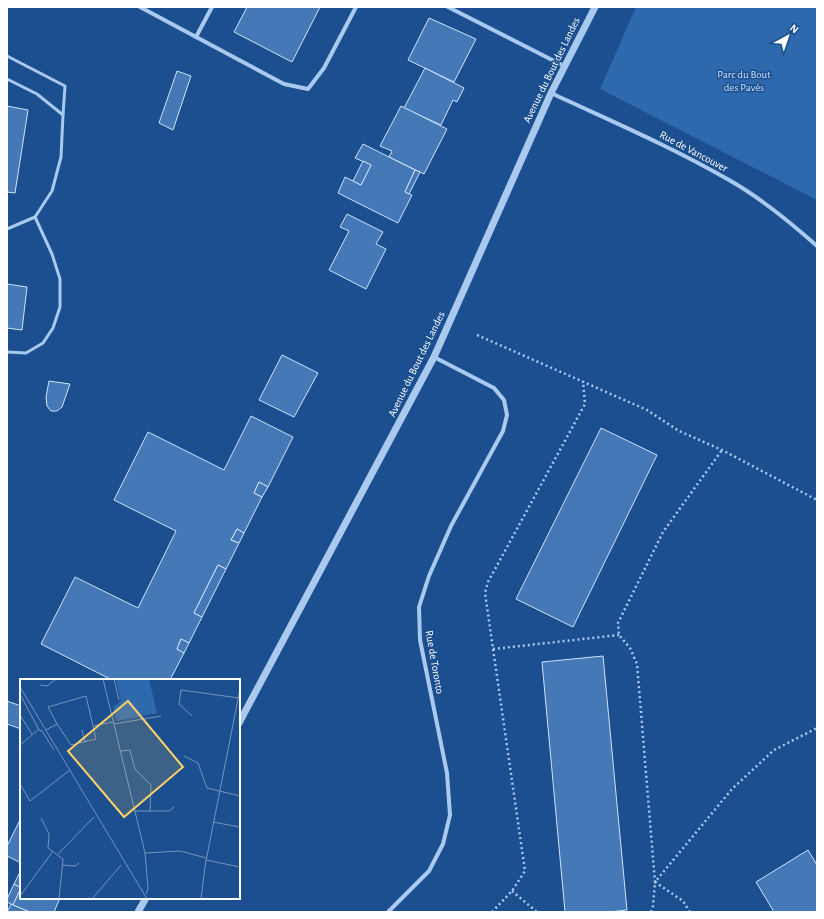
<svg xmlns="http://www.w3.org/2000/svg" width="824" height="919" viewBox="0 0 824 919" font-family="'Alegreya Sans',sans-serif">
	<rect width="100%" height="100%" fill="#1b4f8f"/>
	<!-- green -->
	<polygon fill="#2e69ad" points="636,7 817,7 817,200 600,89"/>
	<!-- building -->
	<g fill="#4478b7" stroke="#cfe3fa">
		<polygon points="247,7 320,7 292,62 234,32"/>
		<polygon points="429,18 476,39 454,82 408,60"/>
		<polygon points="425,68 464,88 457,102 453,100 441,125 404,108"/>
		<polygon points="177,71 191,76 173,130 159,123"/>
		<polygon points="7,106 28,110 15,193 7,192"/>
		<polygon points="401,106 447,129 424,174 389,157 392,151 380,146"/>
		<polygon points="363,144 415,170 405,192 412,195 398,223 338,193 345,177 361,185 371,165 355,158"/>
		<polygon points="363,161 371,165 361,185 353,181"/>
		<polygon points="415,170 420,172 409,194 405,192"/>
		<polygon points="347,214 383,232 376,244 386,249 366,289 329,270 349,231 340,227"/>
		<polygon points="7,284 27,287 22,330 7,328"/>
		<polygon points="282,355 318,373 294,417 259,400"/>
		<polygon points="49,381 70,384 62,407 57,411 51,411 47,406 46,397"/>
		<polygon points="251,416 293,437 268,487 259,482 254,493 262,497 244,533 237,529 231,540 239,543 226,569 218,565 194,613 202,617 189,643 181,639 177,649 184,653 170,680 112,680 41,644 75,577 138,608 176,531 114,500 148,432 224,470"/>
		<polygon points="601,428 657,455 573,627 516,599"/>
		<polygon points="259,482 268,487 262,497 254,493"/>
		<polygon points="237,529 244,533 239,543 231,540"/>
		<polygon points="218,565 226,569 202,617 194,613"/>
		<polygon points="181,639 189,643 184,653 177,649"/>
		<polygon points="603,656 627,910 609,912 565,912 542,662"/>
		<polygon points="7,701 21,706 21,729 7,724"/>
		<polygon points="21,818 21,863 7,856 7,846"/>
		<polygon points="808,850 817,865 817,912 774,912 756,882"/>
		<polygon points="21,870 21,888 14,884"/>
		<polygon points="14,884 21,888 13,905 7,902 7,899"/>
		<polygon points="21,888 21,898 60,898 54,912 30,912 13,905"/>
		<polygon points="11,904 13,905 30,912 7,912"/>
	</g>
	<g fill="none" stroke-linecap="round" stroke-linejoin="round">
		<!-- path -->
		<g stroke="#a9c9ee" stroke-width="2.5" stroke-dasharray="2 3" stroke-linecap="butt">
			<polyline points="477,335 647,410 679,431 722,450 817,500"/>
			<polyline points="493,649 619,635"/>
			<polyline points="512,891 537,912"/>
			<polyline points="492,912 512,891 525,871 485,593 488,582 585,404 583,381"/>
			<polyline points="651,912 653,906 655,882 637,664 630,648 619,635 618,623 663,532 722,450"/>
			<polyline points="690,912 683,901 655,882 732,789 774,750 817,728"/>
		</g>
		<!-- service -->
		<g stroke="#a9c9ee" stroke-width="3">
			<polyline points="7,56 65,86 63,115"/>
			<polyline points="7,79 37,94 63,115 61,157 52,191 35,217 7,229"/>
			<polyline points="7,352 26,353 43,343 53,328 60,307 60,279 52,254 35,217"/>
		</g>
		<!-- minor -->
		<g stroke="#a9c9ee" stroke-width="4">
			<polyline points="140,7 284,84 308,89 324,68 356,7"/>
			<polyline points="448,7 564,66"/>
			<polyline points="196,37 212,7"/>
			<path d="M551 93C611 121 672 147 729 180 761 198 790 222 817 246"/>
			<polyline points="388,912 429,871 443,844 450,815 447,773 420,640 419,607 429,576 451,526 503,431 507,415 504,400 494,388 434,357"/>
		</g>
		<!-- tertiary -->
		<g stroke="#a9c9ee" stroke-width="7">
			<polyline points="239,723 434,357 551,93 595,7"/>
			<polyline points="138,912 146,898"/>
		</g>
	</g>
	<g text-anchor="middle" stroke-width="3" stroke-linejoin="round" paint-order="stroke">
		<!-- street labels -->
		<g font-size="11" fill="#fff" stroke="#1b4f8f">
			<text transform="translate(551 70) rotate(-64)" y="4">Avenue du Bout des Landes</text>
			<text transform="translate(694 151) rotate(28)" y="4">Rue de Vancouver</text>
			<text transform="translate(416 364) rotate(-64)" y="4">Avenue du Bout des Landes</text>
			<text transform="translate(435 662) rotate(80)" y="4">Rue de Toronto</text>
		</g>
		<!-- park labels -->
		<g font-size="11" fill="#cfe3fa" stroke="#1b4f8f">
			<text x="744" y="78">Parc du Bout<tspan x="744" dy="13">des Pavés</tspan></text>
		</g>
	</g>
	<!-- overview -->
	<g transform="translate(20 679)">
		<rect width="220" height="220" fill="#1b4f8f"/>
		<path d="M96 0H129L137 34 97 42 93 28 101 22Z" fill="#2e69ad"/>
		<path fill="none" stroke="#7695bc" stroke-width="1" d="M83 0 125 174 128 210 126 215M94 0 99 21M20 6 27 7 36 0M0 8 127 220M0 15 19 51 22 52M0 36 12 55M172 37 159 25 161 11 219 19M94 45 141 37M73 47 93 43M26 51 37 45 28 28 66 17 76 60 51 66 37 45M62 51 65 63M22 52 34 71M0 66 19 50M101 72 110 71 115 90 131 106 130 132M164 77 178 84 187 109 220 117M0 105 10 122 50 91M114 132H149L154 128M21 139 29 155 28 169 43 180 39 220M193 143 220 148M125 174 160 172 186 179M38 175 74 138M186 181 220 188M42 186 55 187 59 184M0 217 33 172M72 220 101 186M181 220 185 187 220 10"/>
		<path fill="#ffd166" fill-opacity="0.15" stroke="#ffd166" stroke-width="2" d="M108 22 163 88 104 138 48 72Z"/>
		<rect width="220" height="220" fill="none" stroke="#fff" stroke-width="2"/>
	</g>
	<!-- border -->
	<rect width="824" height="919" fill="none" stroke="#ffffff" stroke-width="16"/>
	<!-- north arrow -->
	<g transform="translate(788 36) rotate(40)" stroke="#1b4f8f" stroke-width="3" paint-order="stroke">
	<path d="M0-3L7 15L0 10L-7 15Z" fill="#ffffff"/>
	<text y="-6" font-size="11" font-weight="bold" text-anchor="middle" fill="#ffffff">N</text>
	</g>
</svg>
